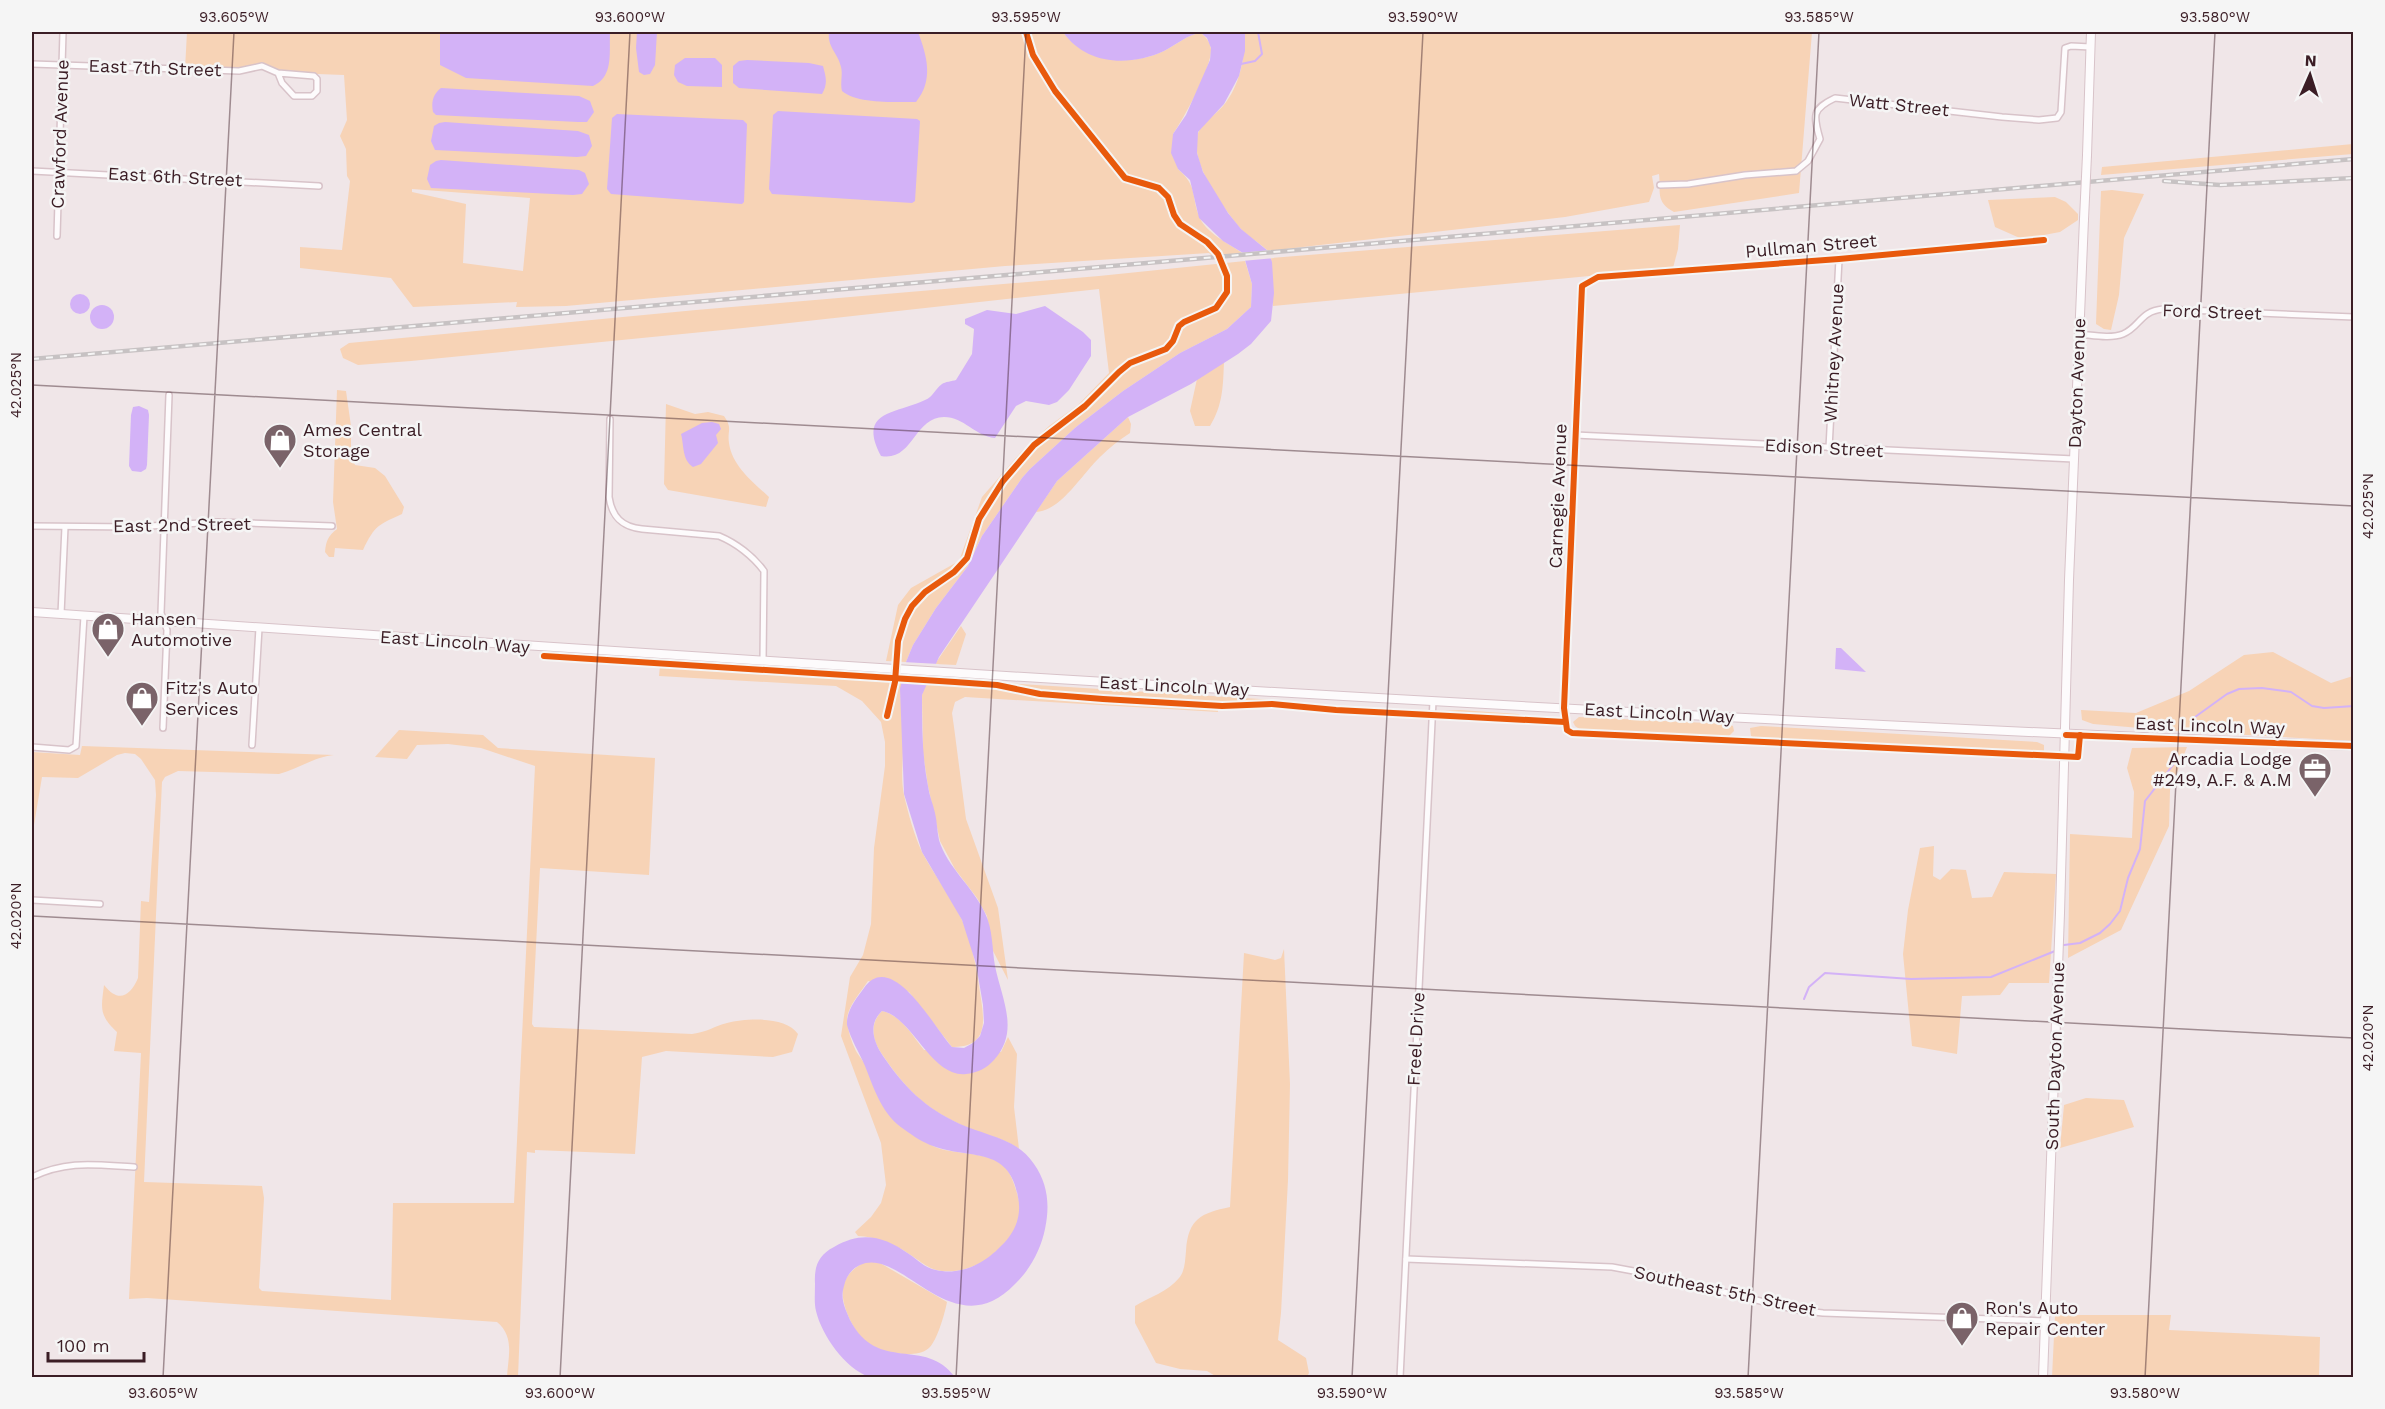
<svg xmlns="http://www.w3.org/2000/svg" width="2385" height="1409" viewBox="0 0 2385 1409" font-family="'Work Sans',sans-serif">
	<rect width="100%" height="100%" fill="#f0e6e8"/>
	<!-- green -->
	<g fill="#f7d3b6" fill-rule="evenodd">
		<path d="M187 32H1063C1085 63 1130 67 1164 51 1176 45 1188 34 1201 33 1206 37 1210 42 1211 49 1212 67 1184 118 1173 134L1178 169C1198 187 1191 195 1199 216 1205 233 1229 243 1242 253L1212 256 1209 253 1005 266 566 306 516 307 517 302 413 307 391 278 300 268V247L342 250 350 181 347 176 346 149 340 136 347 120 344 75 290 73 271 69H185ZM412 189 530 198 523 271 463 263 466 204 412 192Z"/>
		<path d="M1245 32H1812L1799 193 1674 212C1655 202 1661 191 1659 174L1652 176 1654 188 1649 202 1565 217 1268 251C1260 243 1247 236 1240 228 1223 207 1188 161 1198 133 1202 123 1216 114 1223 106 1240 86 1245 57 1245 32Z"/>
		<polygon points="2353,144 2353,154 2101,175 2102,167"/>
		<polygon points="2112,190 2144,194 2124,238 2119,295 2111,330 2104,329 2096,324 2101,191"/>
		<polygon points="2055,197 2066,202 2078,214 2078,220 2060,232 2022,239 1995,227 1988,200"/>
		<polygon points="1680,225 1678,249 1673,268 1273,306 1271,258"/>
		<polygon points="1245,261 1252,284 1251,307 1227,329 1180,353 1123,391 1076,427 1030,469 1022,478 982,536 968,566 936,608 913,645 906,662 886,661 898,605 911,588 959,561 982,497 1021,452 1049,426 1078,405 1109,373 1099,289 743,328 411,361 358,365 343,358 340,349 349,343 696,310 1099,276"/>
		<path d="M1224 362C1223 386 1223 405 1210 426H1195L1190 411 1197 379Z"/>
		<path d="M337 390 346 391 351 426V455L355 465 375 468 385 476 404 507 402 514C378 525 375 525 363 550L335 548 334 557H329L325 552C326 541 328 536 337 529L333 502Z"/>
		<path d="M666 404 695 414 708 412 724 416C733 429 727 430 729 443 732 466 753 482 769 497L766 507 668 490 664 484Z"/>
		<path d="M1128 417 1131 424 1130 433C1119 440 1109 448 1100 457 1082 474 1061 511 1036 512L1057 481Z"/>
		<polygon points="961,626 966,634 956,665 935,664"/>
		<polygon points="2273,652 2331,683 2353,676 2353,741 2175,731 2093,724 2082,720 2081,710 2136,713 2189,691 2244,655"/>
		<path d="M660 665 902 681C899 699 902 717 903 735 904 755 900 776 904 795 908 813 914 835 922 852 934 875 951 896 962 920 971 941 976 964 979 986 983 1014 993 1048 952 1047L909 992 868 981C861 992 847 1007 847 1020 848 1031 851 1041 856 1051 862 1062 925 1141 933 1146 950 1155 988 1151 1003 1165 1008 1169 1012 1178 1014 1184 1017 1193 1020 1202 1020 1211 1019 1242 982 1269 954 1271 932 1273 926 1265 909 1254 893 1243 876 1237 858 1236L855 1232 871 1217 881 1203 886 1185 881 1143 841 1036 850 977 863 955 871 924 874 848 885 766V742L881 722 862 701 836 686 659 676Z"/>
		<polygon points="926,682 991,686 1038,695 1083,699 1218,707 1218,712 965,697 955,702 952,713 954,727 966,819 998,908 1008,980 992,949 987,916 977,898 955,869 940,841 928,786 923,753 922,695"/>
		<polygon points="988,682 1274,700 1279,703 1218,705 1097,697 1028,690"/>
		<polygon points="1460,710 1518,714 1527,718 1437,714 1443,711"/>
		<polygon points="1579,717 1728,724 1733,726 1734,731 1728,737 1581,730 1575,726 1573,722"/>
		<polygon points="1761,726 2037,742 2044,745 2044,754 1754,738 1751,736 1750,728"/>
		<path d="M399 730 483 735 498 748 655 758 649 875 540 868 532 1024 534 1027 692 1034C708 1032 714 1026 727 1023 747 1018 786 1016 798 1034L792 1052 773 1057 666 1051 642 1057 635 1154 535 1150V1153L527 1152 518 1377H507C508 1357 515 1337 497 1322L147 1298 129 1299 141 1053 114 1051 117 1032C99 1015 101 1009 104 985 118 1003 130 997 138 978L141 901 149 902 156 795 155 780 141 759 135 754 125 753 117 755 78 778 42 777 32 837V752L80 755 82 746 334 755C314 757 298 769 279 774L178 771 165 777 162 782 144 1182 262 1186 264 1198 259 1288 262 1291 391 1300 393 1203H514L535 766 481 748 448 744 417 745 407 759 375 757Z"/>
		<polygon points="2187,747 2170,790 2169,826 2121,930 2068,958 2070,834 2132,838 2134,792 2127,768 2132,748"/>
		<polygon points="1934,846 1933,876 1940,880 1951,869 1966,870 1972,898 1992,897 2004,872 2056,874 2049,983 2009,983 2000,995 1962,996 1957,1054 1912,1046 1903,954 1908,910 1920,848"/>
		<path d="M1284 949 1290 1084 1288 1180 1281 1313 1278 1340 1306 1358 1309 1373 1307 1377H1217L1207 1371 1180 1369 1156 1363 1135 1323V1306C1148 1298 1169 1291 1179 1278 1185 1271 1185 1261 1186 1251 1188 1219 1201 1213 1230 1207L1244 953 1275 960 1281 958Z"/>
		<path d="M882 1011C901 1015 912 1035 924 1050L1001 1052 1008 1037 1017 1054 1014 1107 1019 1149C1006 1139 991 1137 976 1131 932 1114 910 1095 884 1057 873 1042 868 1025 882 1011Z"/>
		<polygon points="2086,1098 2124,1100 2134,1127 2060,1148 2064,1105"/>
		<path d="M867 1261 880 1263 947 1302C945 1313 937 1341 929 1348 921 1355 911 1354 902 1354 893 1353 880 1351 871 1346 862 1341 856 1331 851 1322 838 1295 838 1275 867 1261Z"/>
		<polygon points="2055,1315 2171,1315 2169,1330 2320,1337 2319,1377 2052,1377"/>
	</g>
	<!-- water -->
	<g fill="#d3b2f7">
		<path d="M440 32H610C609 53 614 76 593 86L466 78 440 65Z"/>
		<polygon points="637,32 657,32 655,65 650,74 644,75 639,72 636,48"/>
		<path d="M829 32H918C927 56 934 80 916 102 896 102 857 104 842 91 840 83 843 74 841 67 838 53 827 47 829 32Z"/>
		<path d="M1063 32H1245V51L1239 76 1224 104 1198 132 1197 153 1203 172 1228 213 1241 229 1268 251 1272 262 1274 293 1271 321 1251 344 1238 354 1191 384 1128 417 1057 481 939 657 922 695C922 726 922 756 928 786 929 795 933 804 935 813 937 821 937 831 939 840 947 867 973 887 985 913 993 929 992 949 995 966 1002 1000 1020 1031 994 1060 987 1068 977 1073 966 1074 931 1078 912 1016 882 1011 868 1024 873 1041 883 1056 905 1088 924 1107 960 1124 986 1136 1017 1138 1034 1164 1048 1184 1050 1205 1045 1229 1041 1249 1030 1270 1015 1284 953 1349 901 1245 860 1265 851 1269 846 1277 844 1286 840 1299 845 1308 850 1320 878 1374 925 1336 955 1377 938 1377 881 1381 869 1377 845 1368 822 1336 816 1311 814 1303 815 1293 815 1284 814 1267 818 1255 834 1247 862 1231 883 1236 909 1254 918 1260 925 1268 936 1270 961 1276 985 1263 1001 1246 1015 1233 1022 1216 1018 1197 1009 1145 970 1160 933 1146 924 1143 913 1136 905 1130 882 1115 875 1091 865 1066 859 1052 851 1040 847 1025 846 1011 856 999 864 988 892 948 935 1029 952 1047L964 1048 973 1043 980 1036 984 1023 983 1005 976 964 962 920 922 852 904 794 900 689 906 662 913 645 936 608 968 566 982 536 1022 478 1030 469 1076 427 1123 391 1180 353 1227 329 1251 307 1252 284 1243 253 1223 241 1199 218 1190 180 1178 169 1171 153 1173 134 1186 115 1210 60 1211 48 1207 38 1201 33C1188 34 1176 45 1164 51 1129 67 1086 65 1063 32Z"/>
		<polygon points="685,58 715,58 722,65 722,87 687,86 678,82 674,75 675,65"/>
		<path d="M747 60 809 63 823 66C826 77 828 84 822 94L739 88 733 83V66L739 61Z"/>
		<path d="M441 88 579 96 590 101 594 112 587 122H578L436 115 433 112C431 102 433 94 441 88Z"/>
		<polygon points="778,111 917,119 920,121 915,201 912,203 772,194 769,189 773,115"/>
		<polygon points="617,114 743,120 747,124 744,202 742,204 728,203 611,194 607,189 612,118"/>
		<polygon points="445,122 578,131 589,135 592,146 586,156 577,157 435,150 431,141 434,126 439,123"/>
		<polygon points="441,160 579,170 585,173 589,184 582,194 573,195 431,188 427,179 430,165 436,161"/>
		<circle cx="80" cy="304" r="10"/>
		<circle cx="102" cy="317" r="12"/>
		<path d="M1045 306 1083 332 1091 340V356L1069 390 1057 402 1049 405 1026 401 1016 406 995 438C975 436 964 417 944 417 914 417 913 462 881 456 857 411 895 414 925 400 933 397 935 389 942 384 945 382 952 381 956 380L972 354 974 329 965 324V319L987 310 1016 314Z"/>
		<polygon points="139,406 148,410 149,415 147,465 146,469 141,472 132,471 129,466 131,415 133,407"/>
		<path d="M712 422 719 424 721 429 716 435 718 443 701 464 693 467C682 460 684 445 681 434L702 423Z"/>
		<polygon points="1836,648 1841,648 1866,672 1835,669"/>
	</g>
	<!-- pier -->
	<g fill="#f0e6e8">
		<polygon points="1272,250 1274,258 1242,261 1238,253"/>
		<polygon points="903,662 939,664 930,682 899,680"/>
	</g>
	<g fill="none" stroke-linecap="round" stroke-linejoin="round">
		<!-- stream -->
		<g stroke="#d3b2f7" stroke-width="2">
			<polyline points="1241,64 1255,61 1262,54 1258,32"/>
			<polyline points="2195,717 2227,694 2239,689 2262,688 2291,692 2312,706 2324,708 2354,706"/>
			<polyline points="2064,945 2080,943 2100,933 2110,924 2120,911 2128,878 2140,849 2145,801 2173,765"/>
			<polyline points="1804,999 1809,987 1825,973 1911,979 1991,977 2055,951"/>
		</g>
		<!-- street casing -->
		<g stroke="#d8c3c9" stroke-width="8">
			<g id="street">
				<polyline points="32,64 239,71 262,66 278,73 314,76 317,79 317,91 312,96 294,96 282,83 278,73"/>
				<polyline points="32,171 319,186"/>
				<path d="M1660 185 1688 184 1745 175 1796 171 1808 161 1820 139C1813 115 1812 109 1835 98L2002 117 2039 120 2057 118 2061 112 2065 48 2071 46 2091 47"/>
				<polyline points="57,236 63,32"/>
				<path d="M2079 334C2092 335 2110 339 2123 334 2140 327 2140 311 2163 309L2354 317"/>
				<path d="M610 419 609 497C612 517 622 527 642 529L719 536C736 543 753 556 764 571L763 661"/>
				<polyline points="1575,435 2074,459"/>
				<polyline points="1829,448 1839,259"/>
				<polyline points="32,526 133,527 218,522 332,526"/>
				<polyline points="61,614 65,527"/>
				<polyline points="163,728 167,630 161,613 169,395"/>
				<polyline points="252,745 259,628"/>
				<polyline points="32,747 69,750 76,746 84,616"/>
				<polyline points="1996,753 1572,733 1567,730 1564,708 1582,286 1598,277 1839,259 2044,240"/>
				<polyline points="32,900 100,904"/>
				<path d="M32 1177C68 1160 95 1165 134 1167"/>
				<polyline points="1406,1259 1612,1267 1655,1275 1797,1310 1823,1313 2045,1321"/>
				<polyline points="1400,1378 1433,701"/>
			</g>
		</g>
		<!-- secondary casing -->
		<g stroke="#d8c3c9" stroke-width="10">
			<g id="secondary">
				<polyline points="2087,155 2091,32"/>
				<path d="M32 612C805 665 1579 715 2354 746"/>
				<polyline points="2043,1378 2060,913 2069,580 2084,219"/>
			</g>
		</g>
		<!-- street -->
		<use href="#street" stroke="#fdfbfc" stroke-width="5"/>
		<!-- secondary -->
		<use href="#secondary" stroke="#fdfbfc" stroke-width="8"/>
		<!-- rail casing -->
		<g stroke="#c7c2c3" stroke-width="4.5">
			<g id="rail">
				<polyline points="2164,181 2220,185 2354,178"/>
				<polyline points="32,359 2354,159"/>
			</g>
		</g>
		<!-- rail -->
		<use href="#rail" stroke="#f5f5f5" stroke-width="2" stroke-dasharray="7" stroke-linecap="butt"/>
		<!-- secondary-bridge casing -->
		<g stroke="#d8c3c9" stroke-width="10" stroke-linecap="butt">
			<polyline id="secondary-bridge" points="2084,219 2087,155"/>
		</g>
		<!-- secondary-bridge -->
		<use href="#secondary-bridge" stroke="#fdfbfc" stroke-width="8"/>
		<!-- cycleway casing -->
		<g stroke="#f5f5f5" stroke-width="10">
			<g id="cycleway">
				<polyline points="2044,240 1839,259 1598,277 1582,286 1564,708 1567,730 1572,733 2078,757 2080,735"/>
				<polyline points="544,656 955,682 997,685 1040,694 1103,699 1222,706 1272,704 1336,710 1565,722"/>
				<polyline points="887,716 895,682 898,641 905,619 912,606 925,592 954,572 967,558 979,519 1003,481 1034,445 1085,406 1119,372 1130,363 1166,349 1173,341 1179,326 1184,322 1216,308 1227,292 1227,276 1218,254 1207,242 1180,224 1174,215 1168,197 1159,188 1125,178 1055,91 1033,55 1026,32"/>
				<polyline points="2066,735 2354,746"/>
			</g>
		</g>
		<!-- cycleway -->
		<use href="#cycleway" stroke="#e8590c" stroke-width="6"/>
	</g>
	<!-- ticks -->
	<path fill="none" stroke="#3b1d25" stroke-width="1.5" stroke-opacity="0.45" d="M32 385 2354 506M32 916 2354 1038M163 1378 234 32M560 1378 630 32M956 1378 1026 32M1352 1378 1423 32M1748 1378 1819 32M2145 1378 2215 32"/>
	<!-- icons -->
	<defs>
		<g id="shop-pin" transform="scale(1.725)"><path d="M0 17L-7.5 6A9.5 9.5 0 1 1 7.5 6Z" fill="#7a6369" stroke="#f5f5f5"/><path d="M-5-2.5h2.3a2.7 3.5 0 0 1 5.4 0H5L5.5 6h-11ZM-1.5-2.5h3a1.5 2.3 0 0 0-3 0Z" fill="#fff"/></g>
		<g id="office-pin" transform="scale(1.725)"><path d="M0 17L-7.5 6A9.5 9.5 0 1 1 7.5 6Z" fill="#7a6369" stroke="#f5f5f5"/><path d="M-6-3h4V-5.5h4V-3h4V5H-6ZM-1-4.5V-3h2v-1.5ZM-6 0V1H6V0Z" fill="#fff"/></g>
	</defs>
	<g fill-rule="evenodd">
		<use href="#shop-pin" x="280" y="440"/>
		<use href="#shop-pin" x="108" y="629"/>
		<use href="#shop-pin" x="142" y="698"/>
		<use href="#office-pin" x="2315" y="769"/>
		<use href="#shop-pin" x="1962" y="1318"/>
	</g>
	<g text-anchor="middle" stroke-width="5" stroke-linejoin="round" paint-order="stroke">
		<!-- street labels -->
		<g font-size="18" fill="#3b1d25" stroke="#f5f5f5">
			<text transform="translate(155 68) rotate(2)" y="6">East 7th Street</text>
			<text transform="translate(1899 105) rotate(6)" y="6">Watt Street</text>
			<text transform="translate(60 134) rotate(-88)" y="6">Crawford Avenue</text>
			<text transform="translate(175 177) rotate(3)" y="6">East 6th Street</text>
			<text transform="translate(1811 246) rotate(-5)" y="6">Pullman Street</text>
			<text transform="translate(2212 312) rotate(2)" y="6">Ford Street</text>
			<text transform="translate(1834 353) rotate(-87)" y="6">Whitney Avenue</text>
			<text transform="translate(2077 383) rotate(-88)" y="6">Dayton Avenue</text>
			<text transform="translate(1824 448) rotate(3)" y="6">Edison Street</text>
			<text transform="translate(1558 496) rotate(-88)" y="6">Carnegie Avenue</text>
			<text transform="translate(182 525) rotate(-1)" y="6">East 2nd Street</text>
			<text transform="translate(455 642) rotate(4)" y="6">East Lincoln Way</text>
			<text transform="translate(1174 686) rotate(3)" y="6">East Lincoln Way</text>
			<text transform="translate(1659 713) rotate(3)" y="6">East Lincoln Way</text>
			<text transform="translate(2210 726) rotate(2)" y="6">East Lincoln Way</text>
			<text transform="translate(1416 1039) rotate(-87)" y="6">Freel Drive</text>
			<text transform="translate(2055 1056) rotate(-88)" y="6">South Dayton Avenue</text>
			<text transform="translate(1725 1291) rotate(12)" y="6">Southeast 5th Street</text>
		</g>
		<!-- poi labels -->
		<g font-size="18" fill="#3b1d25" stroke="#f5f5f5" text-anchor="start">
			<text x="303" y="436">Ames Central<tspan x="303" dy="21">Storage</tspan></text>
			<text x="131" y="625">Hansen<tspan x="131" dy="21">Automotive</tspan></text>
			<text x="165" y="694">Fitz's Auto<tspan x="165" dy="21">Services</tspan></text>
			<text x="2292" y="765" text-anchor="end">Arcadia Lodge<tspan x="2292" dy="21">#249, A.F. &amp; A.M</tspan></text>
			<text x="1985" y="1314">Ron's Auto<tspan x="1985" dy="21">Repair Center</tspan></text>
		</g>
	</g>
	<!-- border -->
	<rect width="2385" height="1409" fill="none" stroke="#f5f5f5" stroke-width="66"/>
	<!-- north arrow -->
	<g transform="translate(2310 75) rotate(3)" stroke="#f5f5f5" stroke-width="4.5" paint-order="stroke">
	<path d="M0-4.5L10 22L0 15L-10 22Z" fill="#3b1d25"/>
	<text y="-9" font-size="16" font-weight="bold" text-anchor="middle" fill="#3b1d25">N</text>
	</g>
	<!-- scale -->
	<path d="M48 1352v9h96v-9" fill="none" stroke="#3b1d25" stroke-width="3"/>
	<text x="57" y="1352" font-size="18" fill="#3b1d25" stroke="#f5f5f5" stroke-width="4.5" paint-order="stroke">100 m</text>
	<rect x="33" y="33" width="2319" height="1343" fill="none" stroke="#3b1d25" stroke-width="2"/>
	<g font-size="15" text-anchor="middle" fill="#3b1d25">
		<text x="234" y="22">93.605°W</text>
		<text x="630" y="22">93.600°W</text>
		<text x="1026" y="22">93.595°W</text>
		<text x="1423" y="22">93.590°W</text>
		<text x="1819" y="22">93.585°W</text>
		<text x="2215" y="22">93.580°W</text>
		<text transform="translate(16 385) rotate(-90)" y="5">42.025°N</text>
		<text transform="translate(2368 506) rotate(-90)" y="5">42.025°N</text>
		<text transform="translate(16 916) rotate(-90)" y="5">42.020°N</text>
		<text transform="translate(2368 1038) rotate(-90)" y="5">42.020°N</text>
		<text x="163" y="1398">93.605°W</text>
		<text x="560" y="1398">93.600°W</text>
		<text x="956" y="1398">93.595°W</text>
		<text x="1352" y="1398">93.590°W</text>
		<text x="1749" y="1398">93.585°W</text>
		<text x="2145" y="1398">93.580°W</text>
	</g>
</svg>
